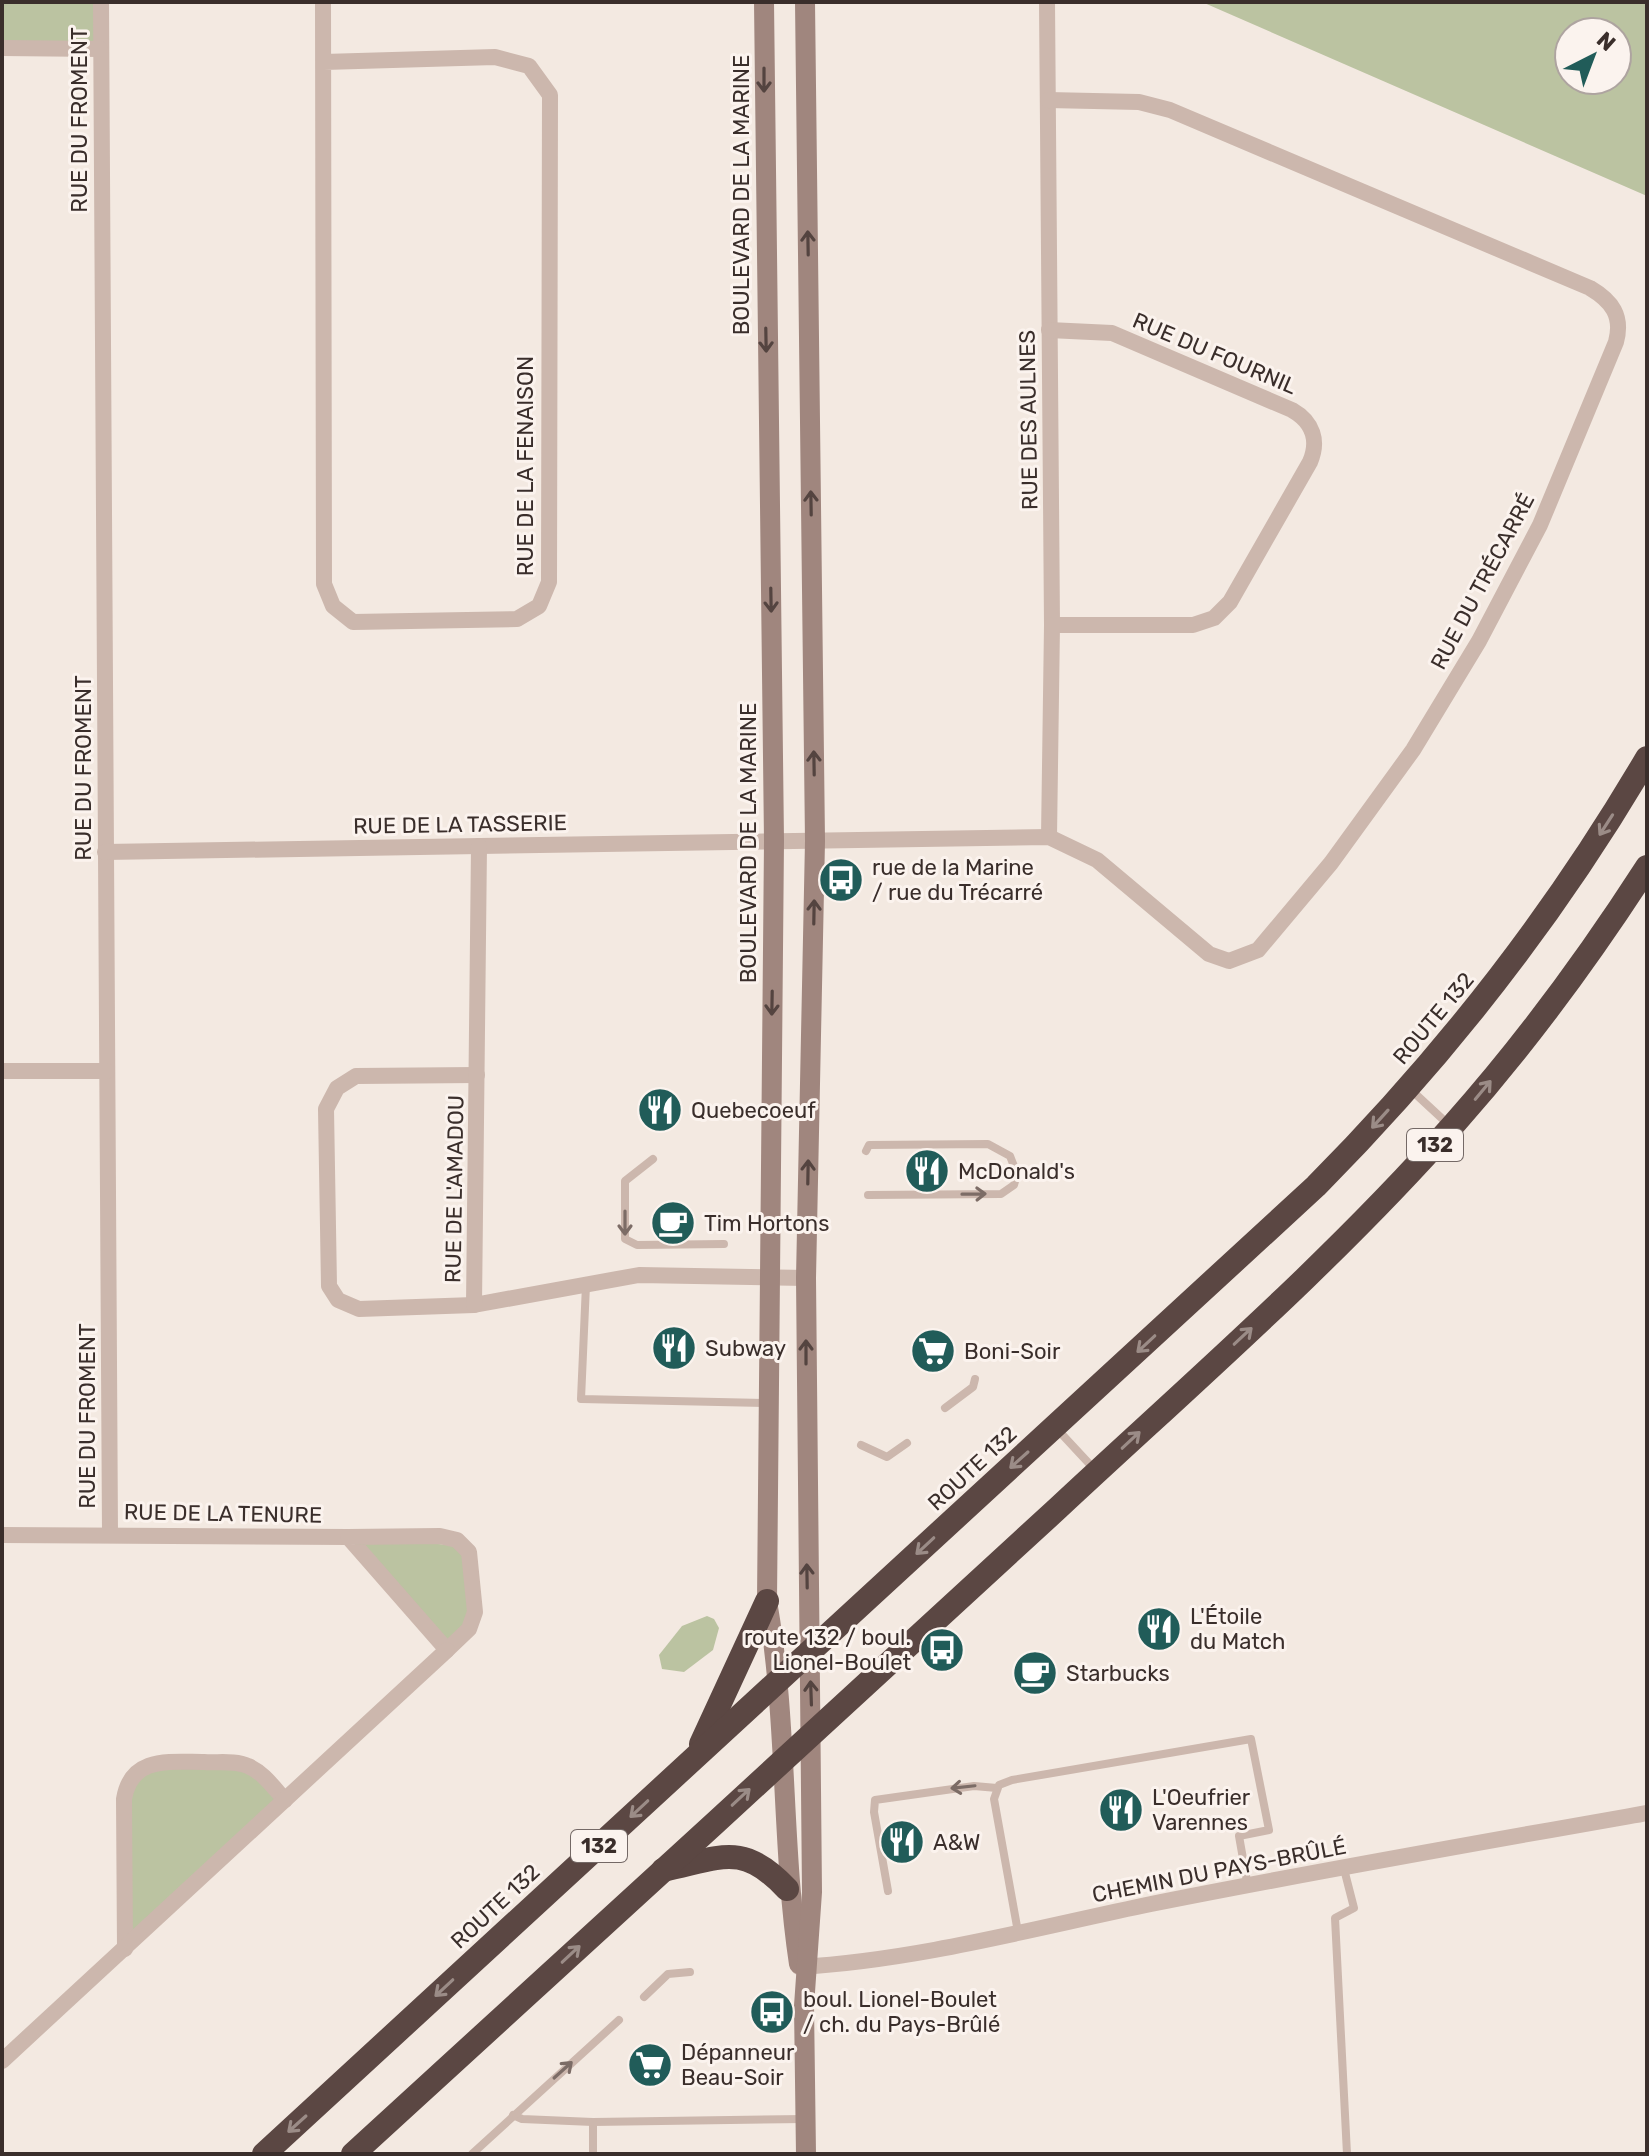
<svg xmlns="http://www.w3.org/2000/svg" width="1649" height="2156" viewBox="0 0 1649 2156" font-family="Rubik,sans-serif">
	<rect width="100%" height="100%" fill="#f3e9e1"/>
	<!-- green -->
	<g fill="#bbc3a1" fill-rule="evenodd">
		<polygon points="2,2 101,2 100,49 2,48"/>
		<path d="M1202 2H1647V196ZM1569 32H1617V80H1569Z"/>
		<polygon points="348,1537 464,1546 475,1612 447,1650"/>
		<polygon points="707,1616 714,1619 719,1628 713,1650 684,1672 662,1669 659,1655 682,1626"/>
		<polygon points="240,1763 285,1800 125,1949 124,1799 138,1769"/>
	</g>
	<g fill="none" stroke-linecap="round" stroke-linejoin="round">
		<!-- lane -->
		<g stroke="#ccb7ad" stroke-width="8">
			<polyline points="1409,1088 1449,1125"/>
			<polyline points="866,1151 869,1145 988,1144 1010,1156 1017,1174 1014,1185 1001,1194 868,1195"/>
			<polyline points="653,1159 625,1181 625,1239 637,1245 724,1244"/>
			<polyline points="586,1285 581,1399 769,1403"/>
			<polyline points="945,1408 973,1387 975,1379"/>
			<polyline points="1057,1429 1096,1471"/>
			<polyline points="861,1445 887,1457 907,1443"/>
			<polyline points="1344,1869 1354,1908 1335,1918 1347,2154"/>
			<polyline points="888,1891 874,1812 875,1800 974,1786 997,1788"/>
			<polyline points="1018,1932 994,1799 999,1785 1012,1780 1251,1739 1269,1830 1239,1836 1248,1887"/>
			<polyline points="644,1997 668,1974 690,1972"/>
			<polyline points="513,2115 522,2119 593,2122 805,2119"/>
			<polyline points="472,2154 619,2020"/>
			<polyline points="593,2154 593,2122"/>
		</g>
		<!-- street -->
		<g stroke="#ccb7ad" stroke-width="16">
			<polyline points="101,2 110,1534"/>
			<polyline points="323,2 324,584 333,606 353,622 517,619 539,606 549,582 550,95 529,66 495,57 324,62"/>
			<polyline points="1047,2 1052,625 1049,837"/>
			<polyline points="2,48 100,49"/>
			<path d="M1049 330 1112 333 1292 410C1313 422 1319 441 1310 462L1230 602 1214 618 1193 625H1052"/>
			<path d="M105 852 1049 837 1097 860 1209 954 1229 961 1258 950 1331 863 1413 750 1479 641 1540 525 1616 342C1623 316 1612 301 1590 288L1170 110 1139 102 1048 100"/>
			<polyline points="2,1071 107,1071"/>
			<polyline points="477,1075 356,1076 337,1088 326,1109 329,1286 338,1300 359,1309 474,1305 639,1275 806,1278"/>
			<polyline points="474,1305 479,846"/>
			<polyline points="2,1535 348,1537"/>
			<polygon points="440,1536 457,1540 469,1552 475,1612 469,1629 447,1650 348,1537"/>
			<path d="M125 1949 124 1799C131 1756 169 1762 204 1762 218 1763 235 1760 248 1766 263 1772 274 1788 285 1800"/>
			<path d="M799 1967C918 1960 1035 1928 1151 1904 1316 1871 1482 1842 1647 1813"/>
			<polyline points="2,2061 447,1650"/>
		</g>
		<!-- secondary -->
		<g stroke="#a0867e" stroke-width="20">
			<path d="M764 2 774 841 767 1601C788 1721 781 1844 799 1964"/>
			<polyline points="805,2 815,841 806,1278 812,1892 804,2006 806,2154"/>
		</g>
		<!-- highway -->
		<g stroke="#5b4743" stroke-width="24">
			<polyline points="701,1744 767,1601"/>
			<path d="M663 1870C721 1858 742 1841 787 1889"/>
			<path d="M264 2154 1316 1186C1444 1057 1555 915 1647 758"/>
			<path d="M353 2154C588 1938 824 1725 1058 1508 1192 1383 1332 1262 1454 1124 1525 1044 1589 957 1647 867"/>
		</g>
	</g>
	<!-- one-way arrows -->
	<defs><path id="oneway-shaft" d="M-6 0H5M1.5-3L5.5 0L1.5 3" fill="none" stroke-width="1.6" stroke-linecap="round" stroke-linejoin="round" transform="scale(2)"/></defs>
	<g stroke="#544440">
		<use href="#oneway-shaft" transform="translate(764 80) rotate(90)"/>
		<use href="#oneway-shaft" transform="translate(808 243) rotate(-91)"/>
		<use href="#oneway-shaft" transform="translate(766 340) rotate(89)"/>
		<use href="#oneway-shaft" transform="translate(811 503) rotate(-91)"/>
		<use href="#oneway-shaft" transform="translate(771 600) rotate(89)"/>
		<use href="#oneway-shaft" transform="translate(814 763) rotate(-91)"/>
		<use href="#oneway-shaft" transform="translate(814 912) rotate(-89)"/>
		<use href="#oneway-shaft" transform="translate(772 1003) rotate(91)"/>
		<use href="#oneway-shaft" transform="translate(808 1172) rotate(-89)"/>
		<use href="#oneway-shaft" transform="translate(806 1352) rotate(-90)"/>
		<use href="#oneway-shaft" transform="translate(807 1576) rotate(-91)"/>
		<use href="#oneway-shaft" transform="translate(811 1693) rotate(-92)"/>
	</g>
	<g stroke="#9b8c87">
		<use href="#oneway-shaft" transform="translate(1606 825) rotate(123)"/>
		<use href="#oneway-shaft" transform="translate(1483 1090) rotate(-50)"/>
		<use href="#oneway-shaft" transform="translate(1380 1119) rotate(132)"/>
		<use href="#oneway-shaft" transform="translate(1243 1336) rotate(-43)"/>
		<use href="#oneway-shaft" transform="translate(1146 1344) rotate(137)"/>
		<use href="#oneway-shaft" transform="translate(1131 1440) rotate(-43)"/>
		<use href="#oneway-shaft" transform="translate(1019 1460) rotate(138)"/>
		<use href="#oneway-shaft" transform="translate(925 1546) rotate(137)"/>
		<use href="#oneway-shaft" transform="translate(741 1797) rotate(-43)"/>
		<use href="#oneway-shaft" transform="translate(639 1809) rotate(137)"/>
		<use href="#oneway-shaft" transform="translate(571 1954) rotate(-43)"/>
		<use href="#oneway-shaft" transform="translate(444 1988) rotate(137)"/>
		<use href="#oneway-shaft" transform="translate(297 2124) rotate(138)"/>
	</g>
	<g stroke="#7c6c66">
		<use href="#oneway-shaft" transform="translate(974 1194) rotate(-1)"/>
		<use href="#oneway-shaft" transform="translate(625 1223) rotate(90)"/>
		<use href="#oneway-shaft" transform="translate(963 1787) rotate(174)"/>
		<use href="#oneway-shaft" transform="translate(563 2070) rotate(-42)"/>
	</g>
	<!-- icons -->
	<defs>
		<g id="bus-disc" transform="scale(2.3)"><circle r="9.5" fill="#215c59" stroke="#fbf3ee"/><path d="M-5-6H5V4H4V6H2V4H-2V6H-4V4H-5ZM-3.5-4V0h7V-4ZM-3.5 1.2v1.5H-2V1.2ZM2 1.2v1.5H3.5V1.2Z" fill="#fff"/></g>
		<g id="restaurant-disc" transform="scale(2.3)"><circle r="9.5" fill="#215c59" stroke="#fbf3ee"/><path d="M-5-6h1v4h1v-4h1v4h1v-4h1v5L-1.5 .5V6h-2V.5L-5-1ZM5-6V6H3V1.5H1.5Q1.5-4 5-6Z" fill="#fff"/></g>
		<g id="cafe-disc" transform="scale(2.3)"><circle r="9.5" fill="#215c59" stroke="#fbf3ee"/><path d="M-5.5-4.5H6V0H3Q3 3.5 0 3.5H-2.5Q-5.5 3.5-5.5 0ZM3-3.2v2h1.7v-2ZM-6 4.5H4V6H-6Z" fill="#fff"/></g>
		<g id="supermarket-disc" transform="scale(2.3)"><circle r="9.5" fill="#215c59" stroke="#fbf3ee"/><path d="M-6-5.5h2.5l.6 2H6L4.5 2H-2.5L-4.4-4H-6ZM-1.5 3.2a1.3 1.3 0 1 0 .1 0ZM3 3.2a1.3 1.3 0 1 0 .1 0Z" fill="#fff"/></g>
	</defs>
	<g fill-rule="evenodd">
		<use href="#bus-disc" x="841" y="880"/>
		<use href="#restaurant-disc" x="660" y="1110"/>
		<use href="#restaurant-disc" x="927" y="1171"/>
		<use href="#cafe-disc" x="673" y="1223"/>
		<use href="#restaurant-disc" x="674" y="1348"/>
		<use href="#supermarket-disc" x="933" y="1351"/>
		<use href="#restaurant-disc" x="1159" y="1629"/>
		<use href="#bus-disc" x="942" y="1650"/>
		<use href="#cafe-disc" x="1035" y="1673"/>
		<use href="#restaurant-disc" x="1121" y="1810"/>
		<use href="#restaurant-disc" x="902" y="1842"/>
		<use href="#bus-disc" x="772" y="2012"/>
		<use href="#supermarket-disc" x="650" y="2065"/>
	</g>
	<g text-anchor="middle" stroke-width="6" stroke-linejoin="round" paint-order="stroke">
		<!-- shield labels -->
		<g fill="#fbf3ee" stroke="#746966" stroke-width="2">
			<rect x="1407" y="1129" width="56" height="32" rx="6"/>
			<rect x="571" y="1830" width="56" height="32" rx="6"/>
		</g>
		<g font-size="20" font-weight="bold" fill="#3a2e2b">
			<text x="1435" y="1152">132</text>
			<text x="599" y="1853">132</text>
		</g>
		<!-- street labels -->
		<g font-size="22" fill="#3a2e2b" stroke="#fbf3ee">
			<text transform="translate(79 120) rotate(-90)" y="8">RUE DU FROMENT</text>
			<text transform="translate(741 195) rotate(-90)" y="8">BOULEVARD DE LA MARINE</text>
			<text transform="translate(1215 353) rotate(23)" y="8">RUE DU FOURNIL</text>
			<text transform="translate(1028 420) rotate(-91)" y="8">RUE DES AULNES</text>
			<text transform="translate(525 466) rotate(-90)" y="8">RUE DE LA FENAISON</text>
			<text transform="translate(1482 581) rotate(-62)" y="8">RUE DU TRÉCARRÉ</text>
			<text transform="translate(83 768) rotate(-90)" y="8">RUE DU FROMENT</text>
			<text transform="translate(460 824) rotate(-1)" y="8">RUE DE LA TASSERIE</text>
			<text transform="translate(748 843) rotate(-90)" y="8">BOULEVARD DE LA MARINE</text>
			<text transform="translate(1433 1018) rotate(-50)" y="8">ROUTE 132</text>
			<text transform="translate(454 1189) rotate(-89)" y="8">RUE DE L'AMADOU</text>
			<text transform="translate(87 1416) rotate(-90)" y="8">RUE DU FROMENT</text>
			<text transform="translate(972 1468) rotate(-43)" y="8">ROUTE 132</text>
			<text transform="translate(223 1513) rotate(1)" y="8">RUE DE LA TENURE</text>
			<text transform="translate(1219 1870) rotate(-11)" y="8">CHEMIN DU PAYS-BRÛLÉ</text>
			<text transform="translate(495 1906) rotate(-43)" y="8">ROUTE 132</text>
		</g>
		<!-- poi labels -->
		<g font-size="22" fill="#3a2e2b" stroke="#fbf3ee" text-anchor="start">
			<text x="872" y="875">rue de la Marine<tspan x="872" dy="25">/ rue du Trécarré</tspan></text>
			<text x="691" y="1118">Quebecoeuf</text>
			<text x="958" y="1179">McDonald's</text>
			<text x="704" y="1231">Tim Hortons</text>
			<text x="705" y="1356">Subway</text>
			<text x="964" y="1359">Boni-Soir</text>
			<text x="1190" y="1624">L'Étoile<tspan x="1190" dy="25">du Match</tspan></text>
			<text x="911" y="1645" text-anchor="end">route 132 / boul.<tspan x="911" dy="25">Lionel-Boulet</tspan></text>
			<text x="1066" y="1681">Starbucks</text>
			<text x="1152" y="1805">L'Oeufrier<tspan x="1152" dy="25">Varennes</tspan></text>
			<text x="933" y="1850">A&amp;W</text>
			<text x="803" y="2007">boul. Lionel-Boulet<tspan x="803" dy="25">/ ch. du Pays-Brûlé</tspan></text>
			<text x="681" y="2060">Dépanneur<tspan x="681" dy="25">Beau-Soir</tspan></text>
		</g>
	</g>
	<!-- border -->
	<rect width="1649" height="2156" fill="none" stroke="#3a2e2b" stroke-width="8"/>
	<!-- north arrow -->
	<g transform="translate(1593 56) rotate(42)"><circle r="38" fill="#fbf3ee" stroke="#aea4a0" stroke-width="2"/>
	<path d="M0-6L14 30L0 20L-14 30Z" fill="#215c59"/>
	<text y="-12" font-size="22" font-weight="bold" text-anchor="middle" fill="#3a2e2b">N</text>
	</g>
</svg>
